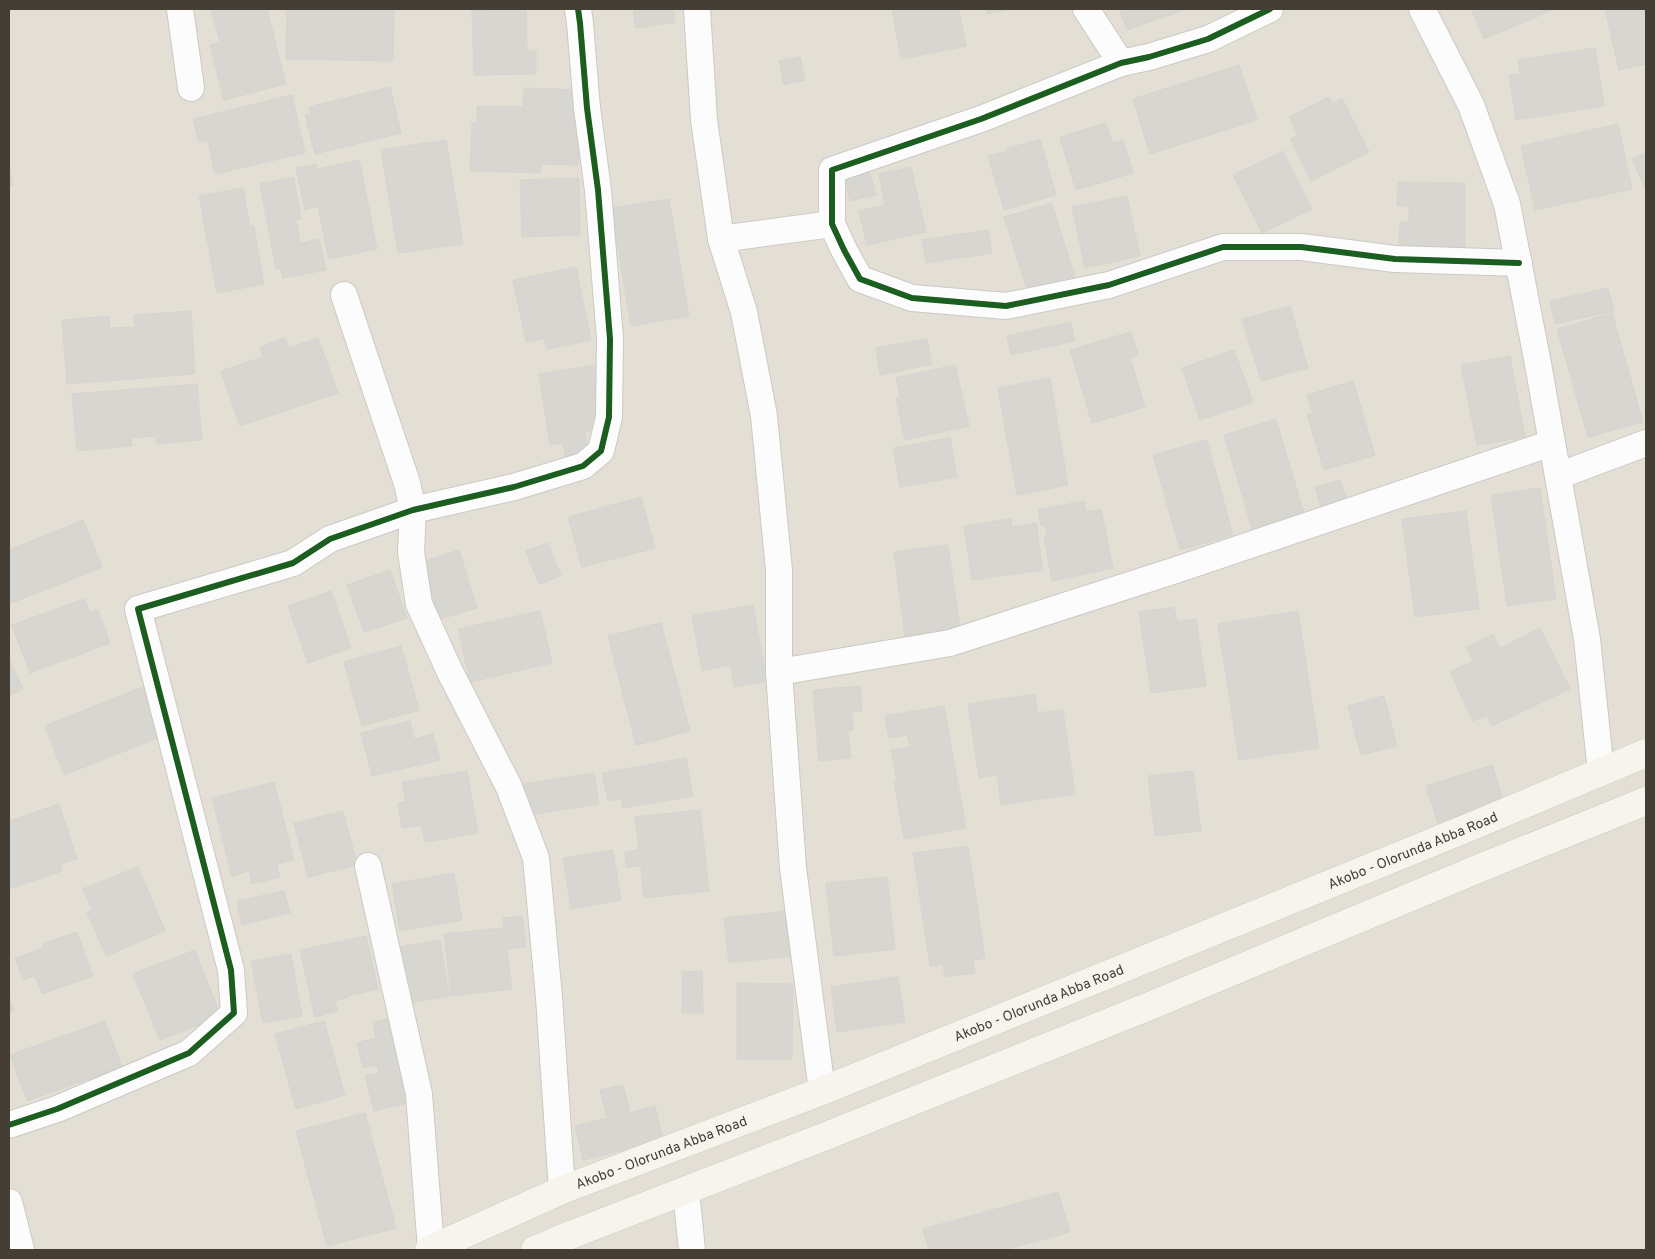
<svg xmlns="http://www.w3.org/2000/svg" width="1655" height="1259" viewBox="0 0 1655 1259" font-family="Overpass,sans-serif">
	<rect width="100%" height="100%" fill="#efede8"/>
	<!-- residential -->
	<rect fill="#e3dfd5" x="9" y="9" width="1637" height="1241"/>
	<!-- building -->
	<g fill="#d8d6d0" stroke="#d7d4ce">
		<polygon points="211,9 267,9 286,84 224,100 210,45 220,42"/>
		<polygon points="287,9 394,9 393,61 286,59"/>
		<polygon points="526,9 527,51 536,51 536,74 474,75 472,10"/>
		<polygon points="633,9 673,9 675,22 636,28"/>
		<polygon points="892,9 959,9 966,46 901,59"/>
		<polygon points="986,9 1011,9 987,14"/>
		<polygon points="1119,9 1180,9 1181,11 1127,30"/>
		<polygon points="1471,9 1555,9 1484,39"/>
		<polygon points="1605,9 1646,9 1646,64 1619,70"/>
		<polygon points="1595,48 1604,106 1516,120 1509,75 1520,74 1518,60"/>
		<polygon points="800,57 805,80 784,85 779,61"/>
		<polygon points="1239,65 1257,120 1150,154 1133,99"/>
		<polygon points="390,87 401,133 315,154 305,115 311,113 309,107"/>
		<polygon points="524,88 580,90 578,165 541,164 540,173 470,171 472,123 477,123 477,106 523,107"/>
		<polygon points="292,95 305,153 215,174 208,140 199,142 193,119"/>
		<polygon points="1329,97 1332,104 1342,98 1369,152 1311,181 1290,139 1298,135 1289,117"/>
		<polygon points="1106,123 1112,143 1123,140 1133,173 1076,190 1060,137"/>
		<polygon points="1618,124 1632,189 1535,210 1521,146"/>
		<polygon points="1040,139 1056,195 1004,210 988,156 1007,151 1006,149"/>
		<polygon points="446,140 463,244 398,253 381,150"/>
		<polygon points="1283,151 1312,209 1262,233 1233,175"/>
		<polygon points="1646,153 1646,190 1632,159"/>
		<polygon points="359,160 377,249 329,259 318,206 305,210 296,168 316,164 317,169"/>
		<polygon points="911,167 926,232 867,245 859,211 885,205 879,174"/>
		<polygon points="9,168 13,185 9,187"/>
		<polygon points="870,172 876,195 850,201 845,178"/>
		<polygon points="294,177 301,219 296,220 300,243 319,239 326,270 283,278 281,268 276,269 260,184"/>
		<polygon points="579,178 580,235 522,237 520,180"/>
		<polygon points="1398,182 1465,183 1465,251 1399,250 1400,222 1409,222 1409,206 1397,206"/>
		<polygon points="243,188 250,226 254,226 264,284 217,293 199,196"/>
		<polygon points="1127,196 1140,256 1085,268 1072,207"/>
		<polygon points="669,199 689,316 631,326 611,208"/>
		<polygon points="1052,203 1075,278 1028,293 1004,217"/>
		<polygon points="988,230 992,253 926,263 922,240"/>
		<polygon points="576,267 591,340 547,349 544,338 526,342 513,280"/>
		<polygon points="1608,288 1614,311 1555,324 1550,301"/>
		<polygon points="1290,306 1308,368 1261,381 1242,319"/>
		<polygon points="191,311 195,374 67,384 62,320 109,316 110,328 135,327 134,315"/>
		<polygon points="1612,313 1643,422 1588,437 1557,329"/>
		<polygon points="1071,322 1075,341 1011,355 1007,336"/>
		<polygon points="1131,332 1138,355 1130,358 1145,407 1092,423 1070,350"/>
		<polygon points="285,338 289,348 318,338 338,393 240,426 221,371 263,357 260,347"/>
		<polygon points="927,339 932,364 880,375 876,348"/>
		<polygon points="1234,350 1253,402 1200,420 1182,368"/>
		<polygon points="1510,356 1525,437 1477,445 1461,365"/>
		<polygon points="595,365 606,429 585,432 589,457 566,461 563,443 550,445 539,374"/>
		<polygon points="955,365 969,426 905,440 896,398 900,397 896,378"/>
		<polygon points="1050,378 1068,485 1017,495 998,388"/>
		<polygon points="1353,381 1375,455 1324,470 1307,415 1313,413 1307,395"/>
		<polygon points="197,384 202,440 157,444 156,436 131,438 132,446 77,451 72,394"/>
		<polygon points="1276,419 1306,520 1254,535 1224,435"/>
		<polygon points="950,438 957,477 900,487 893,448"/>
		<polygon points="1207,440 1233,535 1180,550 1153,455"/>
		<polygon points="1340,480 1349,508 1323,516 1315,487"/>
		<polygon points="1540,488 1556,599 1507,606 1491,495"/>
		<polygon points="641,497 655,548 582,567 568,517"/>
		<polygon points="1084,501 1086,512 1101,509 1113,568 1052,581 1044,537 1048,537 1045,525 1041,526 1038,510"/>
		<polygon points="1466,511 1479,609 1415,617 1402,519"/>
		<polygon points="1011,519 1012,527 1036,523 1043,570 972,580 964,526"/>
		<polygon points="83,520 102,567 9,604 9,550"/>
		<polygon points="548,543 561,576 539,584 526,551"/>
		<polygon points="948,545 960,628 905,636 894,552"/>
		<polygon points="459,550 477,608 437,620 419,563"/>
		<polygon points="390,570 407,618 364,632 347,585"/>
		<polygon points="331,591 351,648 308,663 288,606"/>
		<polygon points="84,599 90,613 98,610 110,643 30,673 12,625"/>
		<polygon points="753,605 767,681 734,687 730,665 702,671 692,616"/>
		<polygon points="1174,607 1177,622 1196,619 1206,686 1151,693 1139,612"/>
		<polygon points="540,611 552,663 470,682 458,629"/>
		<polygon points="1298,611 1319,748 1239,760 1218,624"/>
		<polygon points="661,623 690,731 636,745 608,636"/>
		<polygon points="1540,628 1570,689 1492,726 1487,715 1473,721 1450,672 1473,661 1467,647 1493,634 1500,648"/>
		<polygon points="401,646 419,710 362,726 344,662"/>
		<polygon points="9,659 23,689 9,696"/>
		<polygon points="860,686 862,711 852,712 853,730 848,731 851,758 819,761 813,690"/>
		<polygon points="143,687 163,736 64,775 45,726"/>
		<polygon points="1035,694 1037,713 1063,710 1075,794 1001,805 997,775 979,778 968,704"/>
		<polygon points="1384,696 1397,746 1361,755 1348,706"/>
		<polygon points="944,706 966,828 904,839 894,781 897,781 891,750 910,747 907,735 889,738 885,716"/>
		<polygon points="410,721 414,739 433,734 440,760 372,776 361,733"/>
		<polygon points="686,758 693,796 623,808 621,799 608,801 602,773"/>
		<polygon points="1492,765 1505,805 1439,827 1426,786"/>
		<polygon points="467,771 478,833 425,842 422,825 402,828 398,803 406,802 402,782"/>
		<polygon points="1193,771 1201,831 1155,836 1148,776"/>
		<polygon points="594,773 599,804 528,815 523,784"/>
		<polygon points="274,782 294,860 277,864 280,877 252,884 249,871 232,876 212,798"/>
		<polygon points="59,804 77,859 60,864 62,871 9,889 9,821"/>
		<polygon points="700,810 709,891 644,898 641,866 626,867 625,852 639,850 635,817"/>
		<polygon points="343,811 357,865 308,877 294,823"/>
		<polygon points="968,846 985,958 973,960 975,973 945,977 943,964 930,966 913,853"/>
		<polygon points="613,850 621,900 571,909 563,858"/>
		<polygon points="138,867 165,931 106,956 87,912 92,910 83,889"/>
		<polygon points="454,873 462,920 400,931 392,884"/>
		<polygon points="887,877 895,949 834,956 826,883"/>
		<polygon points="284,891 290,913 242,925 237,901"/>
		<polygon points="786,911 791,956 729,963 724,918"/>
		<polygon points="522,916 526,947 507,949 512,989 451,996 444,934 504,928 503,918"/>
		<polygon points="77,932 93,976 42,994 35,976 23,980 15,958 44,948 42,944"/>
		<polygon points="366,936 378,989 347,996 348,997 335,1001 338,1011 315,1017 300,950"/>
		<polygon points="440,940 449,996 409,1003 399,947"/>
		<polygon points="195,950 221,1017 160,1040 133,974"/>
		<polygon points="291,954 302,1016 263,1023 251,961"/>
		<polygon points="702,971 703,1013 682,1013 682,972"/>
		<polygon points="898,977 905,1022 837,1032 831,987"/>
		<polygon points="737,983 793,984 792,1059 737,1059"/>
		<polygon points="9,996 14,1011 9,1013"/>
		<polygon points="397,1017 417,1101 374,1111 365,1076 379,1073 377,1065 363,1068 357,1043 376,1038 373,1022"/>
		<polygon points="105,1021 122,1067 27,1101 10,1055"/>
		<polygon points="324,1021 345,1095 296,1109 275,1034"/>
		<polygon points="623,1085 630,1113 655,1106 663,1140 583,1160 575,1126 607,1118 600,1090"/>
		<polygon points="365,1113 396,1228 327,1246 296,1131"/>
		<polygon points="1058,1192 1070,1232 1005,1250 929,1250 923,1229"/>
	</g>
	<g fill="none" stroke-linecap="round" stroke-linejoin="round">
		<!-- minor casing -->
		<g stroke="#cbc9c4" stroke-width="28">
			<g id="minor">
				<polyline points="180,9 191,88"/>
				<polyline points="697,9 704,120 721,239 744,312 764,416 779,570 779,672 793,868 822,1091"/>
				<polyline points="1086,9 1121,63"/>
				<polyline points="1270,9 1208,39 1149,57 1121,63 981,119 832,170 832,224 844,250 860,279 912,298 1006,306 1109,285 1223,247 1301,247 1395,259 1519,263"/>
				<polyline points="1422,9 1471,105 1507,204 1538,364 1587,639 1601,772"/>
				<polyline points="721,239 832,224"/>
				<polyline points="344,295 407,483 413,510 411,552 419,604 450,672 509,787 536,858 549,997 562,1190"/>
				<polyline points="1558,476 1646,443"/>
				<polyline points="779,672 950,643 1176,570 1552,443"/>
				<polyline points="368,866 419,1094 431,1249"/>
				<polyline points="9,1125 57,1109 189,1053 234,1013 231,970 138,609 293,563 330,539 413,510 514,487 583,466 601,451 609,417 610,339 598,190 587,108 580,23 578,9"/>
				<polyline points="686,1191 692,1250"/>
				<polyline points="9,1202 21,1250"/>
			</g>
		</g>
		<!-- secondary casing -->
		<g stroke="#cecabf" stroke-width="29">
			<g id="secondary">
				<path id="s1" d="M429 1250 562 1190 822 1091 1465 829 1646 753"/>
				<polyline points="535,1250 573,1234 826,1136 1157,1003 1480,868 1646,801"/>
			</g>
		</g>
		<!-- minor -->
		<use href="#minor" stroke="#fdfcfc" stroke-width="26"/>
		<!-- secondary -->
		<use href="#secondary" stroke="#f6f4ed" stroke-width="28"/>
		<!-- cycleway casing -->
		<g stroke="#fff" stroke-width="9">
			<g id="cycleway">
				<polyline points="1270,9 1208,39 1149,57 1121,63 981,119 832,170 832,224 844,250 860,279 912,298 1006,306 1109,285 1223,247 1301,247 1395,259 1519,263"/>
				<polyline points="9,1125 57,1109 189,1053 234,1013 231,970 138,609 293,563 330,539 413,510 514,487 583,466 601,451 609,417 610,339 598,190 587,108 580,23 578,9"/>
			</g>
		</g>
		<!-- cycleway -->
		<use href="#cycleway" stroke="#1b5e20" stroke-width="6"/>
	</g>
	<g text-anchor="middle" stroke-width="4" stroke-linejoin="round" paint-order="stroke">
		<!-- street labels -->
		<g font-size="14" fill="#443e34" stroke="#fff">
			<text dy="5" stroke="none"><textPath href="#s1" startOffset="1062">Akobo - Olorunda Abba Road</textPath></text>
			<text dy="5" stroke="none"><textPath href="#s1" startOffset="658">Akobo - Olorunda Abba Road</textPath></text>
			<text dy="5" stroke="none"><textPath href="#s1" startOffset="252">Akobo - Olorunda Abba Road</textPath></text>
		</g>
	</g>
	<!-- border -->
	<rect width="1655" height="1259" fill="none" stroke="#443e34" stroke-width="20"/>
</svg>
